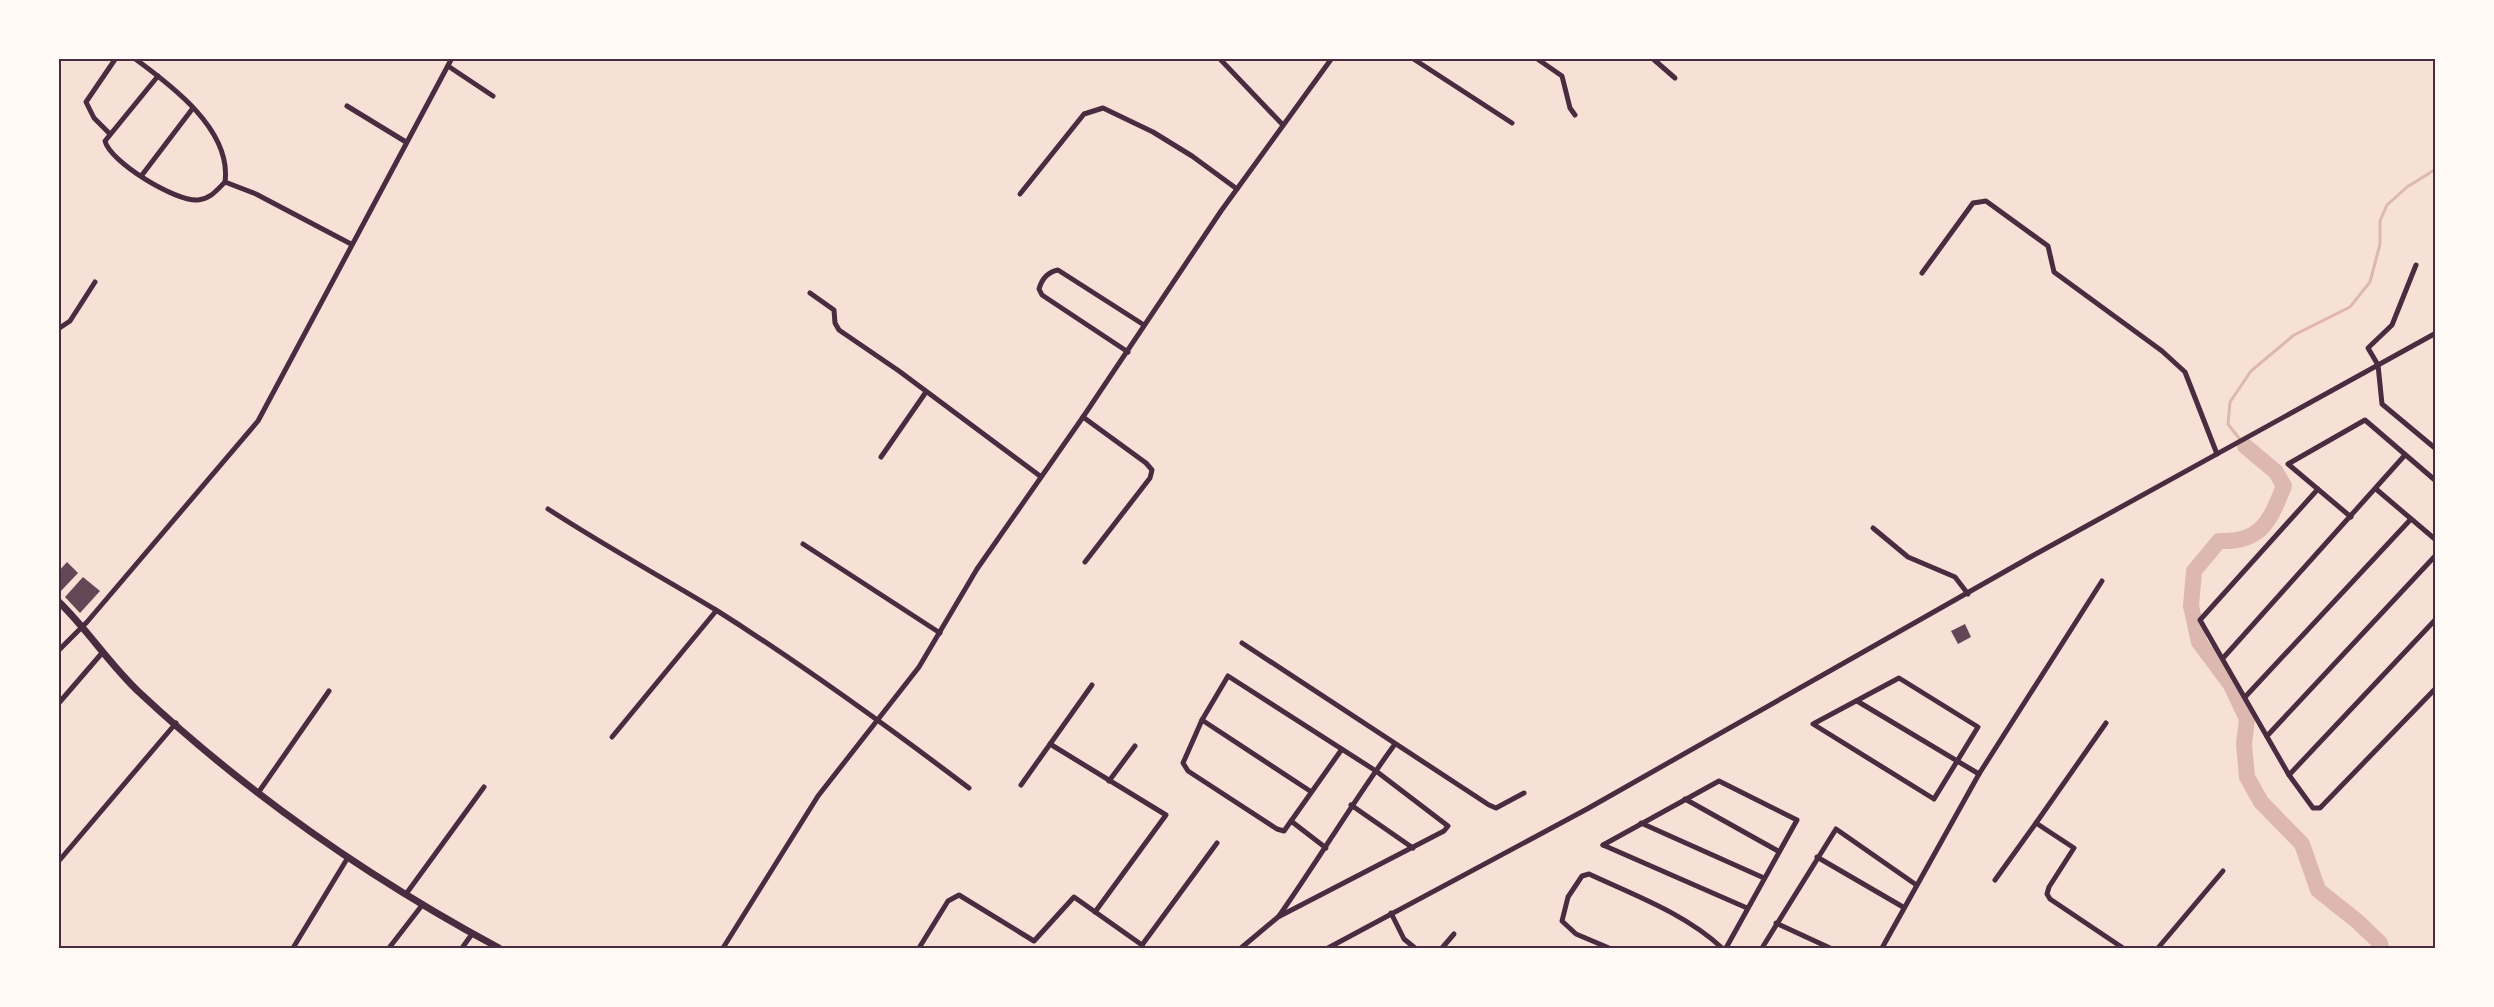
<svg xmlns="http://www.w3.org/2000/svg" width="2494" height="1007" viewBox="0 0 2494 1007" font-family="Lato,sans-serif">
	<rect width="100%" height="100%" fill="#f7e1d7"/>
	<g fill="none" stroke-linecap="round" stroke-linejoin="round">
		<!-- stream -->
		<polyline stroke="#dcb8b0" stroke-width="3" points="2245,446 2228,424 2230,402 2251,371 2294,335 2350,307 2370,282 2380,244 2380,221 2387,205 2407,187 2436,169"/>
		<!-- river -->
		<path stroke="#dcb8b0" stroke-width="16" d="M2245 446 2276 472 2284 486C2270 521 2261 543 2219 541L2194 571 2191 606 2199 642 2231 685 2247 719 2244 744 2247 777 2261 802 2302 844 2318 890 2357 921 2380 943 2381 948"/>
	</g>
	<!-- building -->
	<g fill="#644757">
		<polygon points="67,562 78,573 60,592 58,572"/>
		<polygon points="83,577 100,591 80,613 65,597"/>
		<polygon points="1965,624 1971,637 1958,644 1951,631"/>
	</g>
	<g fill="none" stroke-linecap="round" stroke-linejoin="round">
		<!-- minor -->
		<g stroke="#4a2c40" stroke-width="5">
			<path d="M134 58C171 85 232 130 225 182L256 194 351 244"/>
			<polyline points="1219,58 1282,124"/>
			<polyline points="1412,58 1512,123"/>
			<polyline points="1536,58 1562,76 1570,108 1575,115"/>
			<polyline points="1652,58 1675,78"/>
			<polyline points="448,66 493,96"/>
			<path d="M158 76 105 141C110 162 176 202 198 200 210 199 216 191 225 182"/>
			<polyline points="347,106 406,142"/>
			<polyline points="110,134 94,118 86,102 116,58"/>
			<polyline points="142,175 193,108"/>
			<polyline points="1020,194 1084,114 1103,108 1153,132 1192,156 1237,189"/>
			<polyline points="2416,265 2392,325 2368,348 2378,365 2382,404 2436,449"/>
			<polyline points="1922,273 1973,203 1986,201 2048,246 2054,272 2162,351 2185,372 2217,454"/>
			<polyline points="810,293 834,310 835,323 839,330 899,371 1040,476"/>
			<polyline points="58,329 70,321 95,282"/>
			<path d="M1128 352 1042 295 1039 289C1042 278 1048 272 1058 270L1144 325"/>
			<polyline points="1083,417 1146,463 1152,470 1150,478 1085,562"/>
			<polyline points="881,457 926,392"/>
			<polyline points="2318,489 2200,620 2289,775 2313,808 2320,808 2436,688"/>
			<polyline points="2376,489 2436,540"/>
			<path d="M548 509C603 545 660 576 716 610 803 665 887 726 969 788"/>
			<polyline points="2351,517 2288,464 2365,420 2436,481"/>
			<polyline points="1873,528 1908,557 1955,577 1968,594"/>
			<polyline points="803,544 940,633"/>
			<polyline points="1242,643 1489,805 1496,808 1524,793"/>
			<polyline points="58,651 87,622 258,421 452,58"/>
			<polyline points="2224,657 2405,455"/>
			<polygon points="1899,678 1978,727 1934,799 1813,724"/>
			<polyline points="2246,696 2411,519"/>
			<polyline points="1857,701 1979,774"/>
			<polyline points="58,704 102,653"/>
			<polyline points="1202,720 1310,791"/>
			<polyline points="2106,723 2036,823 2074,848 2049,887 2047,894 2050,899 2123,948"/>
			<polyline points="2267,736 2436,555"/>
			<polyline points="612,737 716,611"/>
			<polyline points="1050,744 1166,815 1095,912"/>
			<polyline points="2289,775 2436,619"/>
			<polyline points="1109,781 1135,746"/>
			<polyline points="1021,785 1092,685"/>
			<polyline points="258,793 329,691"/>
			<polyline points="1685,799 1778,851"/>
			<polyline points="1351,805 1413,848"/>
			<polyline points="1291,821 1326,848"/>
			<polyline points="1641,823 1764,878"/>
			<polyline points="1603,845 1719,781 1797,820 1726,948"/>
			<polyline points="1603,845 1747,908"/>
			<polyline points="1817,857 1903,907"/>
			<polyline points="58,862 176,723"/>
			<polyline points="1995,880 2036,823"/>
			<polyline points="406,894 484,787"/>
			<polyline points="1391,913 1404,939 1415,948"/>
			<path d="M1279 916C1319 859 1354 800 1395 744"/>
			<polyline points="1776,923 1830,948"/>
			<polyline points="1142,945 1217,843"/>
			<polyline points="293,948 347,859"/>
			<polyline points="389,948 423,904"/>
			<polyline points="462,948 472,934"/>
			<polyline points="723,948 818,796 919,667 977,569 1083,417 1221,211 1332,58"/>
			<polyline points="919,948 948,901 959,895 1034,941 1074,897 1142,945 1143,948"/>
			<polyline points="1241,948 1278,917 1444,831 1448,826 1376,771 1228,676 1202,720 1183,763 1188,771 1277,829 1284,831 1342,749"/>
			<polyline points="1328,948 1587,809 2034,555 2436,333"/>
			<polyline points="1442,948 1454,934"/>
			<path d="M1609 948 1576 934 1562 921 1568 897 1582 876 1589 874C1634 895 1686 914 1722 948"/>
			<polyline points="1762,948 1836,829 1915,884"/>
			<polyline points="1882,948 1979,774 2102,581"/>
			<polyline points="2158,948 2223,871"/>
		</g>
		<!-- tertiary -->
		<path stroke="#4a2c40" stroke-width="7" d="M58 601C88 630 110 665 140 693 248 794 369 878 499 948"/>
	</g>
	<!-- border -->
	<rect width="2494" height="1007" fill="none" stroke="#fffaf5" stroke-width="120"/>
	<rect x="60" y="60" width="2374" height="887" fill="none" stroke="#4a2c40" stroke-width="2"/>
</svg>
